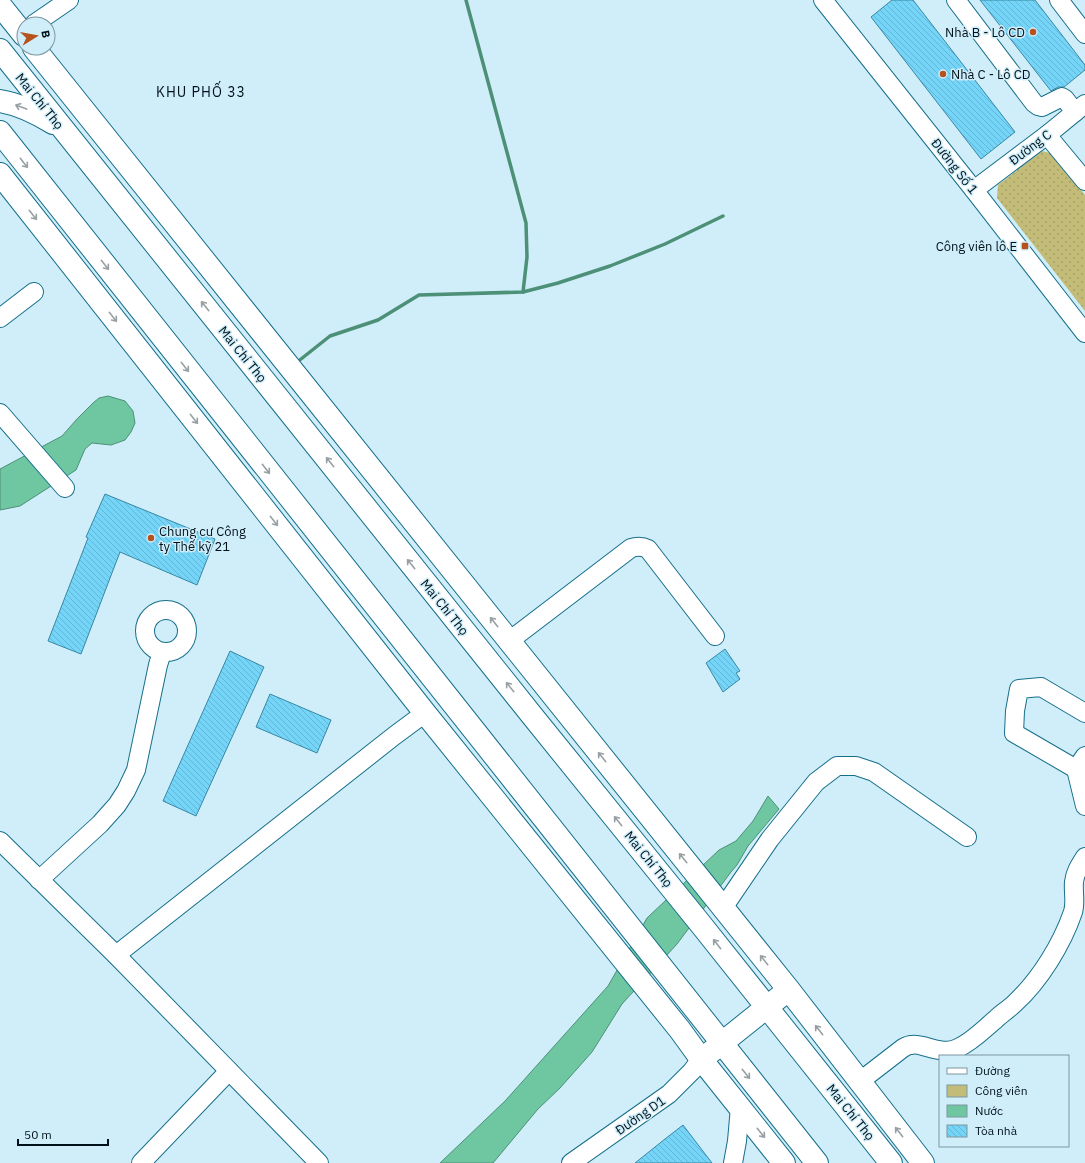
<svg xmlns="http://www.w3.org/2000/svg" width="1085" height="1163" viewBox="0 0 1085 1163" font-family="'IBM Plex Sans',sans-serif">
	<defs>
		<pattern id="green-dots" width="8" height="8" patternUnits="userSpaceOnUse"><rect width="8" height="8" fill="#c2bc78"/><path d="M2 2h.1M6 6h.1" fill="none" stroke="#a5a167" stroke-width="1.8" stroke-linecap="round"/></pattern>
		<pattern id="building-back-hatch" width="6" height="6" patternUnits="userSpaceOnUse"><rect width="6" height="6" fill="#75d5f8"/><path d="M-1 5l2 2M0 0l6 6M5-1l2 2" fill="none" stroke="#63b6d4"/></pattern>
	</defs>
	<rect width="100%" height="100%" fill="#d0eefa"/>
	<!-- green -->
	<polygon fill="url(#green-dots)" points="1042,151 1054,154 1085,195 1085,311 997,198 998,185"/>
	<!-- water -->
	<g fill="#6ec7a1" stroke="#4d9078">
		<polygon points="108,396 125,401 133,411 135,423 131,432 125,440 111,445 92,443 85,449 76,470 20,506 0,510 0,469 62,436 77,419 93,403 99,398"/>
		<polygon points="768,796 779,809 748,846 737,865 731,872 677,944 622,1004 592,1052 560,1088 538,1109 493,1163 440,1163 505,1101 608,986 647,918 719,850 736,841 753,821"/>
	</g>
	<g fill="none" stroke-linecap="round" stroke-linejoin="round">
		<!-- stream -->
		<g stroke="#4d9078" stroke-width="3.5">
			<polyline points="466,0 526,223 527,257 523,292"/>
			<polyline points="296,363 330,336 378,320 419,295 523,292 558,283 610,266 665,244 723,216"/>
		</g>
	</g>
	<!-- building -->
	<g fill="url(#building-back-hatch)" stroke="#3788a4">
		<polygon points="892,0 913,0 1015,132 981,159 871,17"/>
		<polygon points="980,0 1035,0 1085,65 1085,70 1064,87 1058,87 1051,91"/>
		<polygon points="105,494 215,539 197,585 120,552 81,654 48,641 88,538 86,537"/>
		<polygon points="725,649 740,671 736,673 740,679 723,692 706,663"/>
		<polygon points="230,651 264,667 196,816 163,801"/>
		<polygon points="270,694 331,720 317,753 256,727"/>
		<polygon points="683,1125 712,1163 635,1163 665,1139"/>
	</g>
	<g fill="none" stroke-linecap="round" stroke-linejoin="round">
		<!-- minor casing -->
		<g stroke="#166f8a" stroke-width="20">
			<g id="minor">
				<polyline points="823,0 974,190 1085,333"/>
				<polyline points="956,0 1034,103 1038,106 1042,107 1062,97 1065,99 1075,112"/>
				<polyline points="1059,0 1085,34"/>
				<polyline points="34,24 69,0"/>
				<polyline points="1047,135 1085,181"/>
				<polyline points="974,190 1047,135 1085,104"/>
				<polyline points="0,318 34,292"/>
				<polyline points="0,413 65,488"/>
				<circle cx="166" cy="631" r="21"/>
				<path d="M509 641 631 548C637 546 642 546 648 549L715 636"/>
				<polyline points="1076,769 1014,733 1015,711 1019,689 1041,687 1085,713"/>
				<polyline points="1085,806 1076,769 1085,756"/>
				<polyline points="0,841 116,955 319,1163"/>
				<polyline points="39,880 100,824 117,805 126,791 136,770 158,665 162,652"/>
				<polyline points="723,908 770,839 816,782 837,766 856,766 874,772 967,837"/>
				<polyline points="116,955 394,736 425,713"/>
				<path d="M859 1082 903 1048C905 1047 908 1045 911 1045 915 1044 919 1045 923 1046 934 1049 947 1054 958 1048 973 1041 984 1029 996 1019 1002 1013 1009 1009 1015 1003 1040 980 1062 944 1073 912 1076 902 1073 892 1074 882 1075 872 1080 865 1085 857"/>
				<polyline points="141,1163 229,1071"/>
				<polyline points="571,1163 669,1094 692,1071 701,1059"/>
				<polyline points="733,1163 737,1141 740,1107"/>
			</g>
		</g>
		<!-- major casing -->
		<g stroke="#166f8a" stroke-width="24">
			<g id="major">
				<polyline points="0,5 24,35"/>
				<polyline points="34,48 789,990 923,1163"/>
				<polyline points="0,174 425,713 680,1030 701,1059 784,1163"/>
				<polyline points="707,1055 782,995"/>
			</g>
		</g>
		<!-- highway casing -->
		<g stroke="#166f8a" stroke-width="24">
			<g id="highway">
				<polyline points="0,50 534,718 699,922 891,1163"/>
				<path d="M0 101C19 104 37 113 53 123"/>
				<polyline points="0,132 817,1163"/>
			</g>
		</g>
		<!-- minor -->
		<use href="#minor" stroke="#fff" stroke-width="18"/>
		<!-- major -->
		<use href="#major" stroke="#fff" stroke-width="22"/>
		<!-- highway -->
		<use href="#highway" stroke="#fff" stroke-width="22"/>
	</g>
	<!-- one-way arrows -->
	<defs><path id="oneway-shaft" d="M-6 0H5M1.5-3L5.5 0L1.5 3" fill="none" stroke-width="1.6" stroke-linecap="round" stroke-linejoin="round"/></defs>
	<g stroke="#99a0a3">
		<use href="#oneway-shaft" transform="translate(21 107) rotate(-160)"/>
		<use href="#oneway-shaft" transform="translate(24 163) rotate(52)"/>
		<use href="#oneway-shaft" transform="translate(33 215) rotate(52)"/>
		<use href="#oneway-shaft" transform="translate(105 265) rotate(52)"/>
		<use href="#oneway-shaft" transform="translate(205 306) rotate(-129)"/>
		<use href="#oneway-shaft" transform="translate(113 317) rotate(52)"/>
		<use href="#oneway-shaft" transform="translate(185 367) rotate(52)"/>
		<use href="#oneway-shaft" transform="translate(194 419) rotate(52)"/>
		<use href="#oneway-shaft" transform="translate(330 462) rotate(-129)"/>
		<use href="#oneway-shaft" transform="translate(266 469) rotate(52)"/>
		<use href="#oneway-shaft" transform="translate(274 521) rotate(52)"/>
		<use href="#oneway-shaft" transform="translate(411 564) rotate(-129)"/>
		<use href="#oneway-shaft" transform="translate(494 622) rotate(-129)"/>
		<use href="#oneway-shaft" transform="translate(510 687) rotate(-129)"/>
		<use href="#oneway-shaft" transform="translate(602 757) rotate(-129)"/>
		<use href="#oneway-shaft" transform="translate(618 821) rotate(-129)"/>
		<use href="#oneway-shaft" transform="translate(683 858) rotate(-129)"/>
		<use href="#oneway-shaft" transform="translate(717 944) rotate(-128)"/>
		<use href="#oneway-shaft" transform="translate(764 960) rotate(-129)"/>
		<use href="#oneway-shaft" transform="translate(819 1030) rotate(-128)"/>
		<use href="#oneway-shaft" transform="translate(746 1074) rotate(51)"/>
		<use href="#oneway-shaft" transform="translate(899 1132) rotate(-128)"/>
		<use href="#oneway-shaft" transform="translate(761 1133) rotate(51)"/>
	</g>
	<!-- markers -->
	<g fill="#b6521e" stroke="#d0eefa" stroke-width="1.5">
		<circle cx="1033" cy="32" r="4"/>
		<circle cx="943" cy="74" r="4"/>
		<rect x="1021" y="242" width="8" height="8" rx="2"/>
		<circle cx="151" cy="538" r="4"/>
	</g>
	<g text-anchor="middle" stroke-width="3" stroke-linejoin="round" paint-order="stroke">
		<!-- poi labels -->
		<g font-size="13" fill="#001119" stroke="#d0eefa" text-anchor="end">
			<text x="1025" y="37">Nhà B - Lô CD</text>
			<text x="951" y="79" text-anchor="start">Nhà C - Lô CD</text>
			<text x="1017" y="251">Công viên lô E</text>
			<text x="159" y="536" text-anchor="start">Chung cư Công<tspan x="159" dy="15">ty Thế kỹ 21</tspan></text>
		</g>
		<!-- street labels -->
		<g font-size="13" fill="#001119" stroke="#d0eefa">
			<text transform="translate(40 101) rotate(51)" y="5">Mai Chí Thọ</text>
			<text transform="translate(1030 147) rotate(-37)" y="5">Đường C</text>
			<text transform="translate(955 166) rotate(52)" y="5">Đường Số 1</text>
			<text transform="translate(243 354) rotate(51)" y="5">Mai Chí Thọ</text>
			<text transform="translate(445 607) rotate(51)" y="5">Mai Chí Thọ</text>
			<text transform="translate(649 859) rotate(51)" y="5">Mai Chí Thọ</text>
			<text transform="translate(851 1112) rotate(51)" y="5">Mai Chí Thọ</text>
			<text transform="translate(640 1115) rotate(-35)" y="5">Đường D1</text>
		</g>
		<!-- neighbourhood labels -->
		<g font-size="14" letter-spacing="1" fill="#001119" stroke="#d0eefa">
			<text x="201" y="97">KHU PHỐ 33</text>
		</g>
	</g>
	<!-- legend -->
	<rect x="939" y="1055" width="130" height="92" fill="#d0eefa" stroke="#7d96a0"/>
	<rect x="947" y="1068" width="20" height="6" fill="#ffffff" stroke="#7d96a0"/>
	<text x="975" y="1075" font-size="12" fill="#001119">Đường</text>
	<rect x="947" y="1085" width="20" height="12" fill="#c2bc78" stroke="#7d96a0"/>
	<text x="975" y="1095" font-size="12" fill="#001119">Công viên</text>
	<rect x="947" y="1105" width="20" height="12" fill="#6ec7a1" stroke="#7d96a0"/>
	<text x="975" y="1115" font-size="12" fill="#001119">Nước</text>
	<rect x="947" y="1125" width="20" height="12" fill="url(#building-back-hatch)" stroke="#7d96a0"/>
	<text x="975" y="1135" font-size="12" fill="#001119">Tòa nhà</text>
	<!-- north arrow -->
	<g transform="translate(36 36) rotate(79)"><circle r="19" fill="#d0eefa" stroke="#7d96a0"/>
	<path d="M0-3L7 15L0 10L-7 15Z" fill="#b6521e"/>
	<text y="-6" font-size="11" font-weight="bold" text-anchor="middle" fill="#001119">B</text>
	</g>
	<!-- scale -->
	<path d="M18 1139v6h90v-6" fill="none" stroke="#001119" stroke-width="2"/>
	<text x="24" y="1139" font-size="12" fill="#001119" stroke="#d0eefa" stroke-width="3" paint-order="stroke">50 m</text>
</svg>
